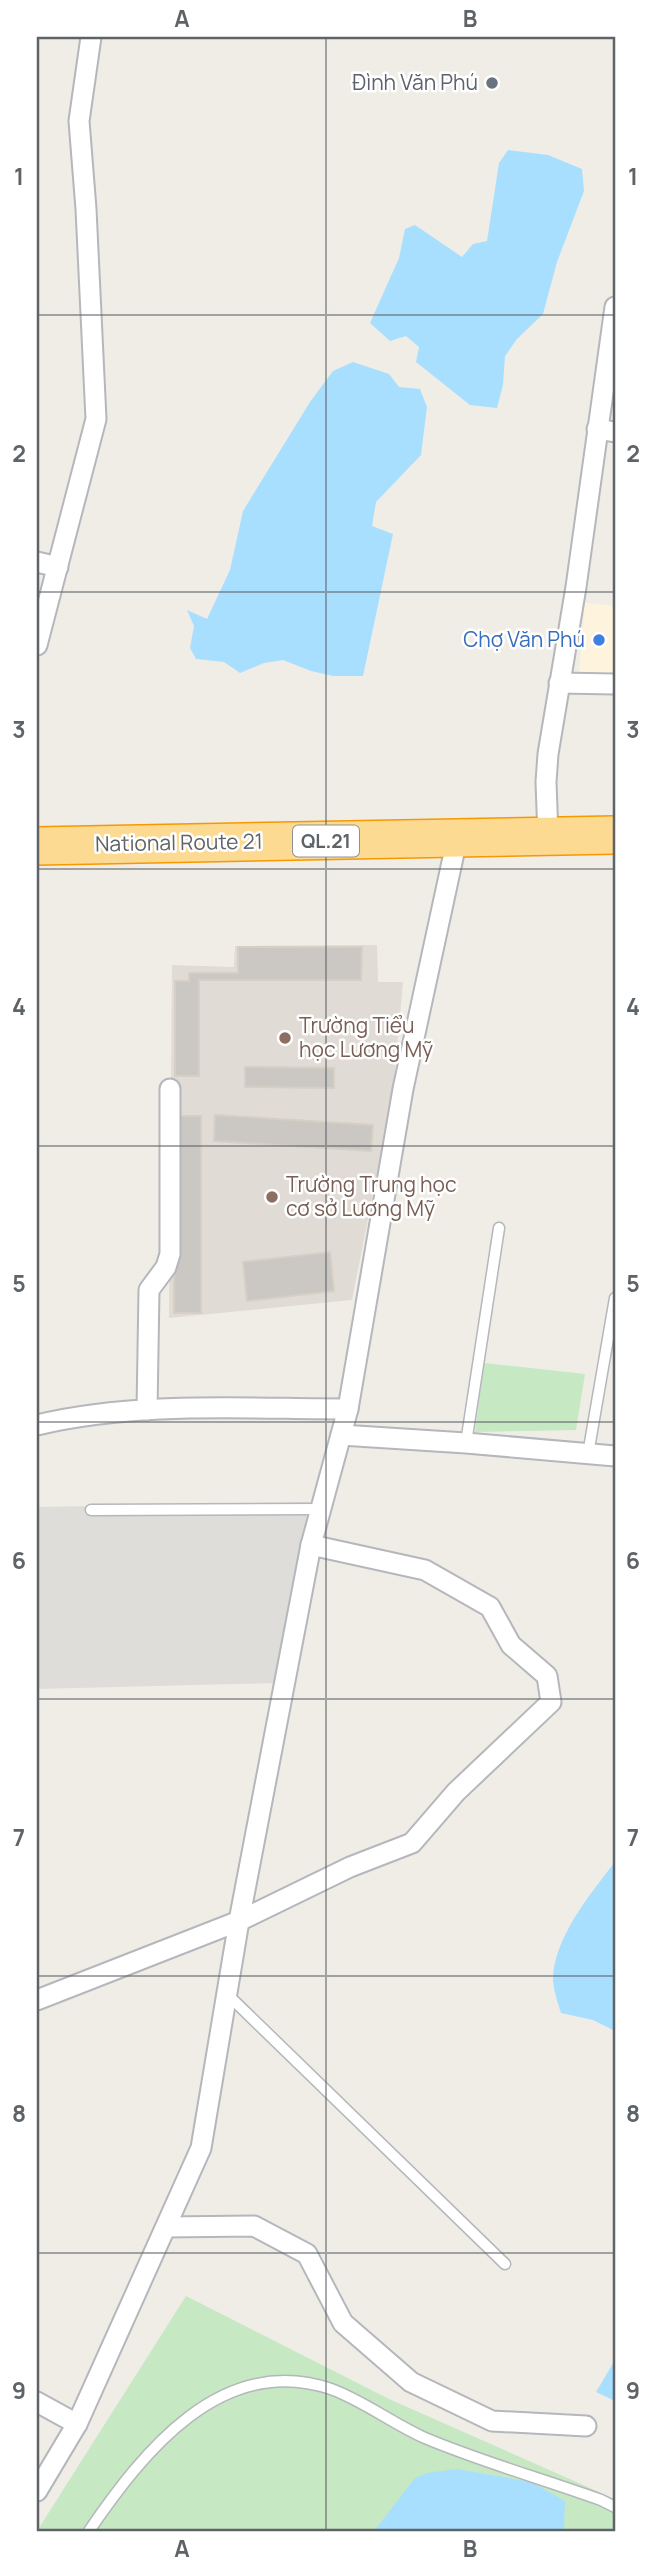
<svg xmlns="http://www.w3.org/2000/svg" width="652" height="2568" viewBox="0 0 652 2568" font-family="Manrope,sans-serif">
	<rect width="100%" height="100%" fill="#f0ede7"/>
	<!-- commercial -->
	<polygon fill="#fef4de" points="585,603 615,606 615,676 579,675"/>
	<!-- industrial -->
	<polygon fill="#dfddd9" points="309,1502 279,1683 37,1689 37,1507"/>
	<!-- education -->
	<polygon fill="#e0dcd5" points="377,945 378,982 403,982 393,1093 352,1300 169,1318 172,965 234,967 235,946"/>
	<!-- green -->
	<g fill="#c6e8c3">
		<polygon points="484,1363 585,1374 576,1430 475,1432"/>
		<polygon points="186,2296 389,2399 615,2499 615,2531 37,2531"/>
	</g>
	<!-- water -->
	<g fill="#a8dfff">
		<polygon points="508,150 548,155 582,169 584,191 557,262 543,314 517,339 505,356 503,385 497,408 470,405 416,362 419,347 406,336 390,341 370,323 399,258 405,229 415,225 462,257 473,244 487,241 499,163"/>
		<polygon points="353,362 389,374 399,387 420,389 427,407 421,455 376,502 372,526 393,534 363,676 333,676 311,671 283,660 264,663 240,673 224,662 196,659 190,648 194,626 187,610 207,619 230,570 243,511 310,402 333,371"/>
		<path d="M615 1862V2031L593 2020 561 2013C558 2003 554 1992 553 1981 552 1940 591 1893 615 1862Z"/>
		<polygon points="615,2360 615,2401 596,2392"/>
		<polygon points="457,2469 531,2482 565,2501 564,2531 374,2531 415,2478 427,2473"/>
	</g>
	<!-- building -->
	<g fill="#cbc8c3" stroke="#d5cfc5" stroke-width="2">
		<polygon points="238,947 362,947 361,980 199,980 199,1076 175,1076 175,981 189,981 189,973 238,973"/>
		<polygon points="245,1067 334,1068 334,1088 245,1087"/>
		<polygon points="215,1115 373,1125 371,1151 214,1141"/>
		<polygon points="175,1116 201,1116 201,1313 174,1313"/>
		<polygon points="330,1252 334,1291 247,1301 243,1262"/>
	</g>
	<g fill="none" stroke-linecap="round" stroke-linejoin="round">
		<!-- lane casing -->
		<g stroke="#b4b7bb" stroke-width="13">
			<g id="lane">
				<polyline points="466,1443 499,1228"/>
				<polyline points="588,1454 615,1298"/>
				<polyline points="91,1510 321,1509"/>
				<polyline points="227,1994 505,2264"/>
				<path d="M89 2531C143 2452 222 2352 331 2389 364 2401 393 2424 425 2438 482 2462 543 2479 601 2500L615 2507"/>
			</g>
		</g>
		<!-- street casing -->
		<g stroke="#b4b7bb" stroke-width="23">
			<g id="street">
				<polyline points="597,429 615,432"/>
				<polyline points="37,562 58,567"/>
				<polyline points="37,645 96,419 86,209 79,121 91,37"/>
				<polyline points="559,683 615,684"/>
				<polyline points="548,836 546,782 548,754 576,587 615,307"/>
				<polyline points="147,1410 149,1290 166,1267 170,1254 170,1089"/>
				<path d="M37 1425C137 1401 245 1409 348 1409"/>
				<polyline points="341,1435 466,1443 615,1456"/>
				<polyline points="37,2000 239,1921 350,1867 412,1843 456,1792 551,1702 547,1676 511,1645 490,1607 425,1570 311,1545"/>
				<polyline points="166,2227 254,2226 307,2254 343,2323 411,2382 492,2421 586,2426"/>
				<polyline points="37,2402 77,2424"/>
				<polyline points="37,2491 77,2424 201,2148 239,1921 311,1545 348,1409 403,1089 457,839"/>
			</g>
		</g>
		<!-- highway casing -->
		<g stroke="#f79800" stroke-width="40">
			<polyline id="highway" points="37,846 615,835"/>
		</g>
		<!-- lane -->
		<use href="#lane" stroke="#fff" stroke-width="10"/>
		<!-- street -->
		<use href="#street" stroke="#fff" stroke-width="19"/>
		<!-- highway -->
		<use href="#highway" stroke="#fdda91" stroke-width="37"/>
	</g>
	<!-- grid -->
	<path fill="none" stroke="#5e6367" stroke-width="2" stroke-opacity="0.55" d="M326 37V2531M37 315H615M37 592H615M37 869H615M37 1146H615M37 1422H615M37 1699H615M37 1976H615M37 2253H615"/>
	<!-- markers -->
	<circle fill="#6b7280" stroke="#fff" stroke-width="2.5" cx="492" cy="83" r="7"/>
	<circle fill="#3f7fe0" stroke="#fff" stroke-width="2.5" cx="599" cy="640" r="7"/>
	<g fill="#8d6e63" stroke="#fff" stroke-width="2.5">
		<circle cx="285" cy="1038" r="7"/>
		<circle cx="272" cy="1197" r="7"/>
	</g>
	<g text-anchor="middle" stroke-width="5" stroke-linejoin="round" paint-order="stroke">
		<!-- shield labels -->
		<rect fill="#fff" stroke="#8e9295" stroke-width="2" x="293" y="825.5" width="66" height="31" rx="5"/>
		<g font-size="19" font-weight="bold" fill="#5e6367">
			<text x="326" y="848">QL.21</text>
		</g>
		<!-- worship labels -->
		<g font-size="21" fill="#5b616d" stroke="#fff" text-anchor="end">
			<text x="478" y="90">Đình Văn Phú</text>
		</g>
		<!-- shop labels -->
		<g font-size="21" fill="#366cbe" stroke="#fff" text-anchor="end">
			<text x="585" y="647">Chợ Văn Phú</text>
		</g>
		<!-- street labels -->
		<g font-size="21" fill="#5e6367" stroke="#fff">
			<text transform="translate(179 843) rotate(-1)" y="7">National Route 21</text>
		</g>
		<!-- education labels -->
		<g font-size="21" fill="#785e54" stroke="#fff" text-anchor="start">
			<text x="299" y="1033">Trường Tiểu<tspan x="299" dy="24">học Lương Mỹ</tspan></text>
			<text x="286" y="1192">Trường Trung học<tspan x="286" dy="24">cơ sở Lương Mỹ</tspan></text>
		</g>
	</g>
	<!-- border -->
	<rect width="652" height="2568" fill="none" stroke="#ffffff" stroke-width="77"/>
	<rect x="38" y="38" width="576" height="2492" fill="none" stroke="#5e6367" stroke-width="2.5"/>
	<g font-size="23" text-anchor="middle" font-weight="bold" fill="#5e6367">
		<text x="182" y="27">A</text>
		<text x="470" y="27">B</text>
		<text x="19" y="185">1</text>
		<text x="633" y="185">1</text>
		<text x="19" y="462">2</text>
		<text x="633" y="462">2</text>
		<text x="19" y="738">3</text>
		<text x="633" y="738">3</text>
		<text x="19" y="1015">4</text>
		<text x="633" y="1015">4</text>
		<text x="19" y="1292">5</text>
		<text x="633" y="1292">5</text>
		<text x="19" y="1569">6</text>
		<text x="633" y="1569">6</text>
		<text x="19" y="1846">7</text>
		<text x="633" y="1846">7</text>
		<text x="19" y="2122">8</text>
		<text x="633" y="2122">8</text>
		<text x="19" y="2399">9</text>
		<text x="633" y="2399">9</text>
		<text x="182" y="2557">A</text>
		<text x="470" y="2557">B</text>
	</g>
</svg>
